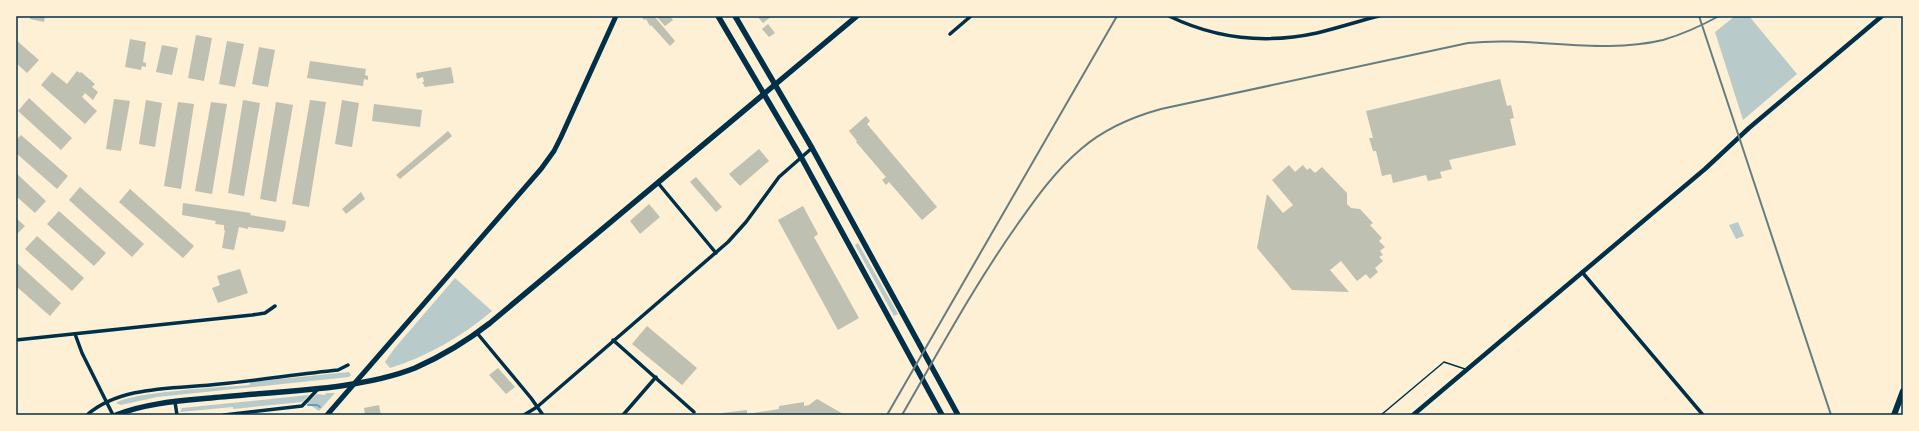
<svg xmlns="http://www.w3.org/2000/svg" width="1919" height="431" viewBox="0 0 1919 431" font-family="'Asap Condensed',sans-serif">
	<rect width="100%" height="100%" fill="#fdf0d5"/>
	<!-- green -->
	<g fill="#b9caca">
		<polygon points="1735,16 1749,16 1797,74 1743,120 1715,32"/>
		<polygon points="1738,222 1744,236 1736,239 1729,225"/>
		<polygon points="858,243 898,314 894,316 855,245"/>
		<path d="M455 278 492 311C461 337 428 356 390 368L385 362 394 349Z"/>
		<path d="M349 372 351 375 349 377 157 397 121 405 116 403C132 392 224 387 249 385L251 382 260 381Z"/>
		<polygon points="326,393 335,393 319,411 307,403 317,394 325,395"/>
		<polygon points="309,395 302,402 233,409 233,407 180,412 182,408"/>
	</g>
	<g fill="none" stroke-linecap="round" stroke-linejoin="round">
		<!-- stream -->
		<polyline stroke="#669bbc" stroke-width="2" points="308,405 317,405 320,407"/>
	</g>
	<!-- building -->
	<g fill="#bec0b2">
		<polygon points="30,16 45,16 44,22 30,19"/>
		<polygon points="641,16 654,16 675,41 670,46 651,25 650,26 646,19 644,20"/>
		<polygon points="656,16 670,16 673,20 665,26"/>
		<polygon points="757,16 772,16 763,23"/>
		<polygon points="768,24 775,33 769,37 762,29"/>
		<polygon points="196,35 212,38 204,81 188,78"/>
		<polygon points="130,39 146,42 143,62 146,63 146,67 142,66 141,70 125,67"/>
		<polygon points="16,40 39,60 27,73 16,63"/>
		<polygon points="227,41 244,44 235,87 219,84"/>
		<polygon points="162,45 178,48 172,75 156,72"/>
		<polygon points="259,47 275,50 268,87 252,84"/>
		<polygon points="310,61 366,69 365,75 368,76 368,80 364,79 363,86 307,78"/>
		<polygon points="451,67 454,83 425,87 422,82 424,82 423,77 417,79 416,73"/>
		<polygon points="77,71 80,73 81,72 95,84 92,87 98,92 93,100 85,93 82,97 97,111 85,124 41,85 52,72 67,84"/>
		<polygon points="1500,79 1507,106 1511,105 1514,118 1510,119 1516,145 1449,160 1452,169 1440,172 1442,178 1428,181 1426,175 1393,183 1391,174 1382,176 1376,151 1373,151 1369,138 1373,138 1366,111"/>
		<polygon points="29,98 72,138 61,150 18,111"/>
		<polygon points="114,99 130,101 121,151 106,149"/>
		<polygon points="146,100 162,103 155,147 139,144"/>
		<polygon points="243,100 260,103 244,196 228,193"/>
		<polygon points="310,100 326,102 309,207 292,204"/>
		<polygon points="342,100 359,103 352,147 335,144"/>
		<polygon points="178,102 194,104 181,189 164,186"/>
		<polygon points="211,102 227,104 212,194 195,191"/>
		<polygon points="276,102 293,105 276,202 260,199"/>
		<polygon points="374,104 422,110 420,127 372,121"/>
		<polygon points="866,116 870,121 867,124 937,207 922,220 889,182 886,185 882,180 886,177 856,142 857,141 849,131"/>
		<polygon points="448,131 452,136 400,179 396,175"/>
		<polygon points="21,135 68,176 57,189 16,153 16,140"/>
		<polygon points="759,149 769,161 740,186 729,174"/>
		<polygon points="1289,165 1295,172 1303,165 1307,170 1310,168 1315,173 1322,167 1347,193 1347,204 1351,208 1360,209 1373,223 1370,225 1382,238 1379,241 1385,247 1380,251 1383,255 1379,257 1383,261 1375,268 1378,272 1370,279 1366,274 1357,281 1341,261 1330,270 1349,292 1292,290 1257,248 1267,194 1283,213 1293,205 1272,180"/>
		<polygon points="16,173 46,201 35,213 16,196"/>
		<polygon points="696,177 722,207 716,212 690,182"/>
		<polygon points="80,187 144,244 132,257 69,200"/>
		<polygon points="130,189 194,246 183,258 119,202"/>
		<polygon points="361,192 365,199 346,214 342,209"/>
		<polygon points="183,203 251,213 250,215 286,221 285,229 283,232 248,227 248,229 239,227 234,250 222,248 225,230 224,230 224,225 215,224 216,221 182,215"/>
		<polygon points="649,204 660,217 640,234 630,221"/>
		<polygon points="803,206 818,234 814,237 859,318 838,330 778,220"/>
		<polygon points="59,211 106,253 94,266 47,224"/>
		<polygon points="16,218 25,226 16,235"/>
		<polygon points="37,236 84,278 72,291 25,249"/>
		<polygon points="16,262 61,303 50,316 16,286"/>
		<polygon points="240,269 248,293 218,303 212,288 220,285 217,276"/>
		<polygon points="647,326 697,368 682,385 632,344"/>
		<polygon points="498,368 515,387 506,394 489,375"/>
		<polygon points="817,399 845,415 721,415 722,413 747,410 747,414 779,409 779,406 804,402 804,406 809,405"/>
		<polygon points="379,405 381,415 365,415 364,408"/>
	</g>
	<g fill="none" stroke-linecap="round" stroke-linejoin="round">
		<!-- service -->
		<polyline stroke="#003049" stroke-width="1.5" points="1381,415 1444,362 1465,369"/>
		<!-- minor -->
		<g stroke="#003049" stroke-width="3.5">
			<path d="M1169 16C1216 39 1266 44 1317 33 1338 28 1359 21 1379 16"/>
			<polyline points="950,34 971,16"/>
			<polyline points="658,183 716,253"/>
			<polyline points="1582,272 1703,415"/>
			<polyline points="477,333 531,398 543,415"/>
			<polyline points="75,334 82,353 113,415"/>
			<polyline points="16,340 252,315 265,313 275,306"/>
			<polyline points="613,340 694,412"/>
			<polyline points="175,402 177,415"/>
			<path d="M87 415C121 385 177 389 220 384 260 380 299 374 338 370L348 365"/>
			<polyline points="224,415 302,406 319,388"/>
			<polyline points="524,415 537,407 728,242 746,222 779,177 812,148"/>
			<polyline points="623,415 656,377"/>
		</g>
		<!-- tertiary -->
		<polyline stroke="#003049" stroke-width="4.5" points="1413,415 1705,169 1749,128 1882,16"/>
		<!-- secondary -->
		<polyline stroke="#003049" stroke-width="5" points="327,415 541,169 554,151 561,137 616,16"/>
		<!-- primary -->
		<g stroke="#003049" stroke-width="5.5">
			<polyline points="718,16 801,157 942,415"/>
			<polyline points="735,16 812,148 958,415"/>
			<path d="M116 415C146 403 179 401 211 398 274 391 357 391 415 368 442 356 467 341 490 323L857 16"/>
		</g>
		<!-- motorway -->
		<polyline stroke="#003049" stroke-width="6" points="1894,415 1903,391"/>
		<!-- rail -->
		<g stroke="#657d81" stroke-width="2">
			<polyline points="1699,16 1831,415"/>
			<polyline points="887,415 1117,16"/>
			<path d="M902 415C939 351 974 286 1017 225 1036 198 1055 171 1081 149 1104 129 1132 117 1161 109L1468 43C1532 36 1601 55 1663 40 1683 34 1701 26 1719 16"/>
		</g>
	</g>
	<!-- border -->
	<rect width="1919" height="431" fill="none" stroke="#fdf0d5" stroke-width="34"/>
	<rect x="17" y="17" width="1885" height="397" fill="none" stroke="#003049" stroke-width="1.5"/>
</svg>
